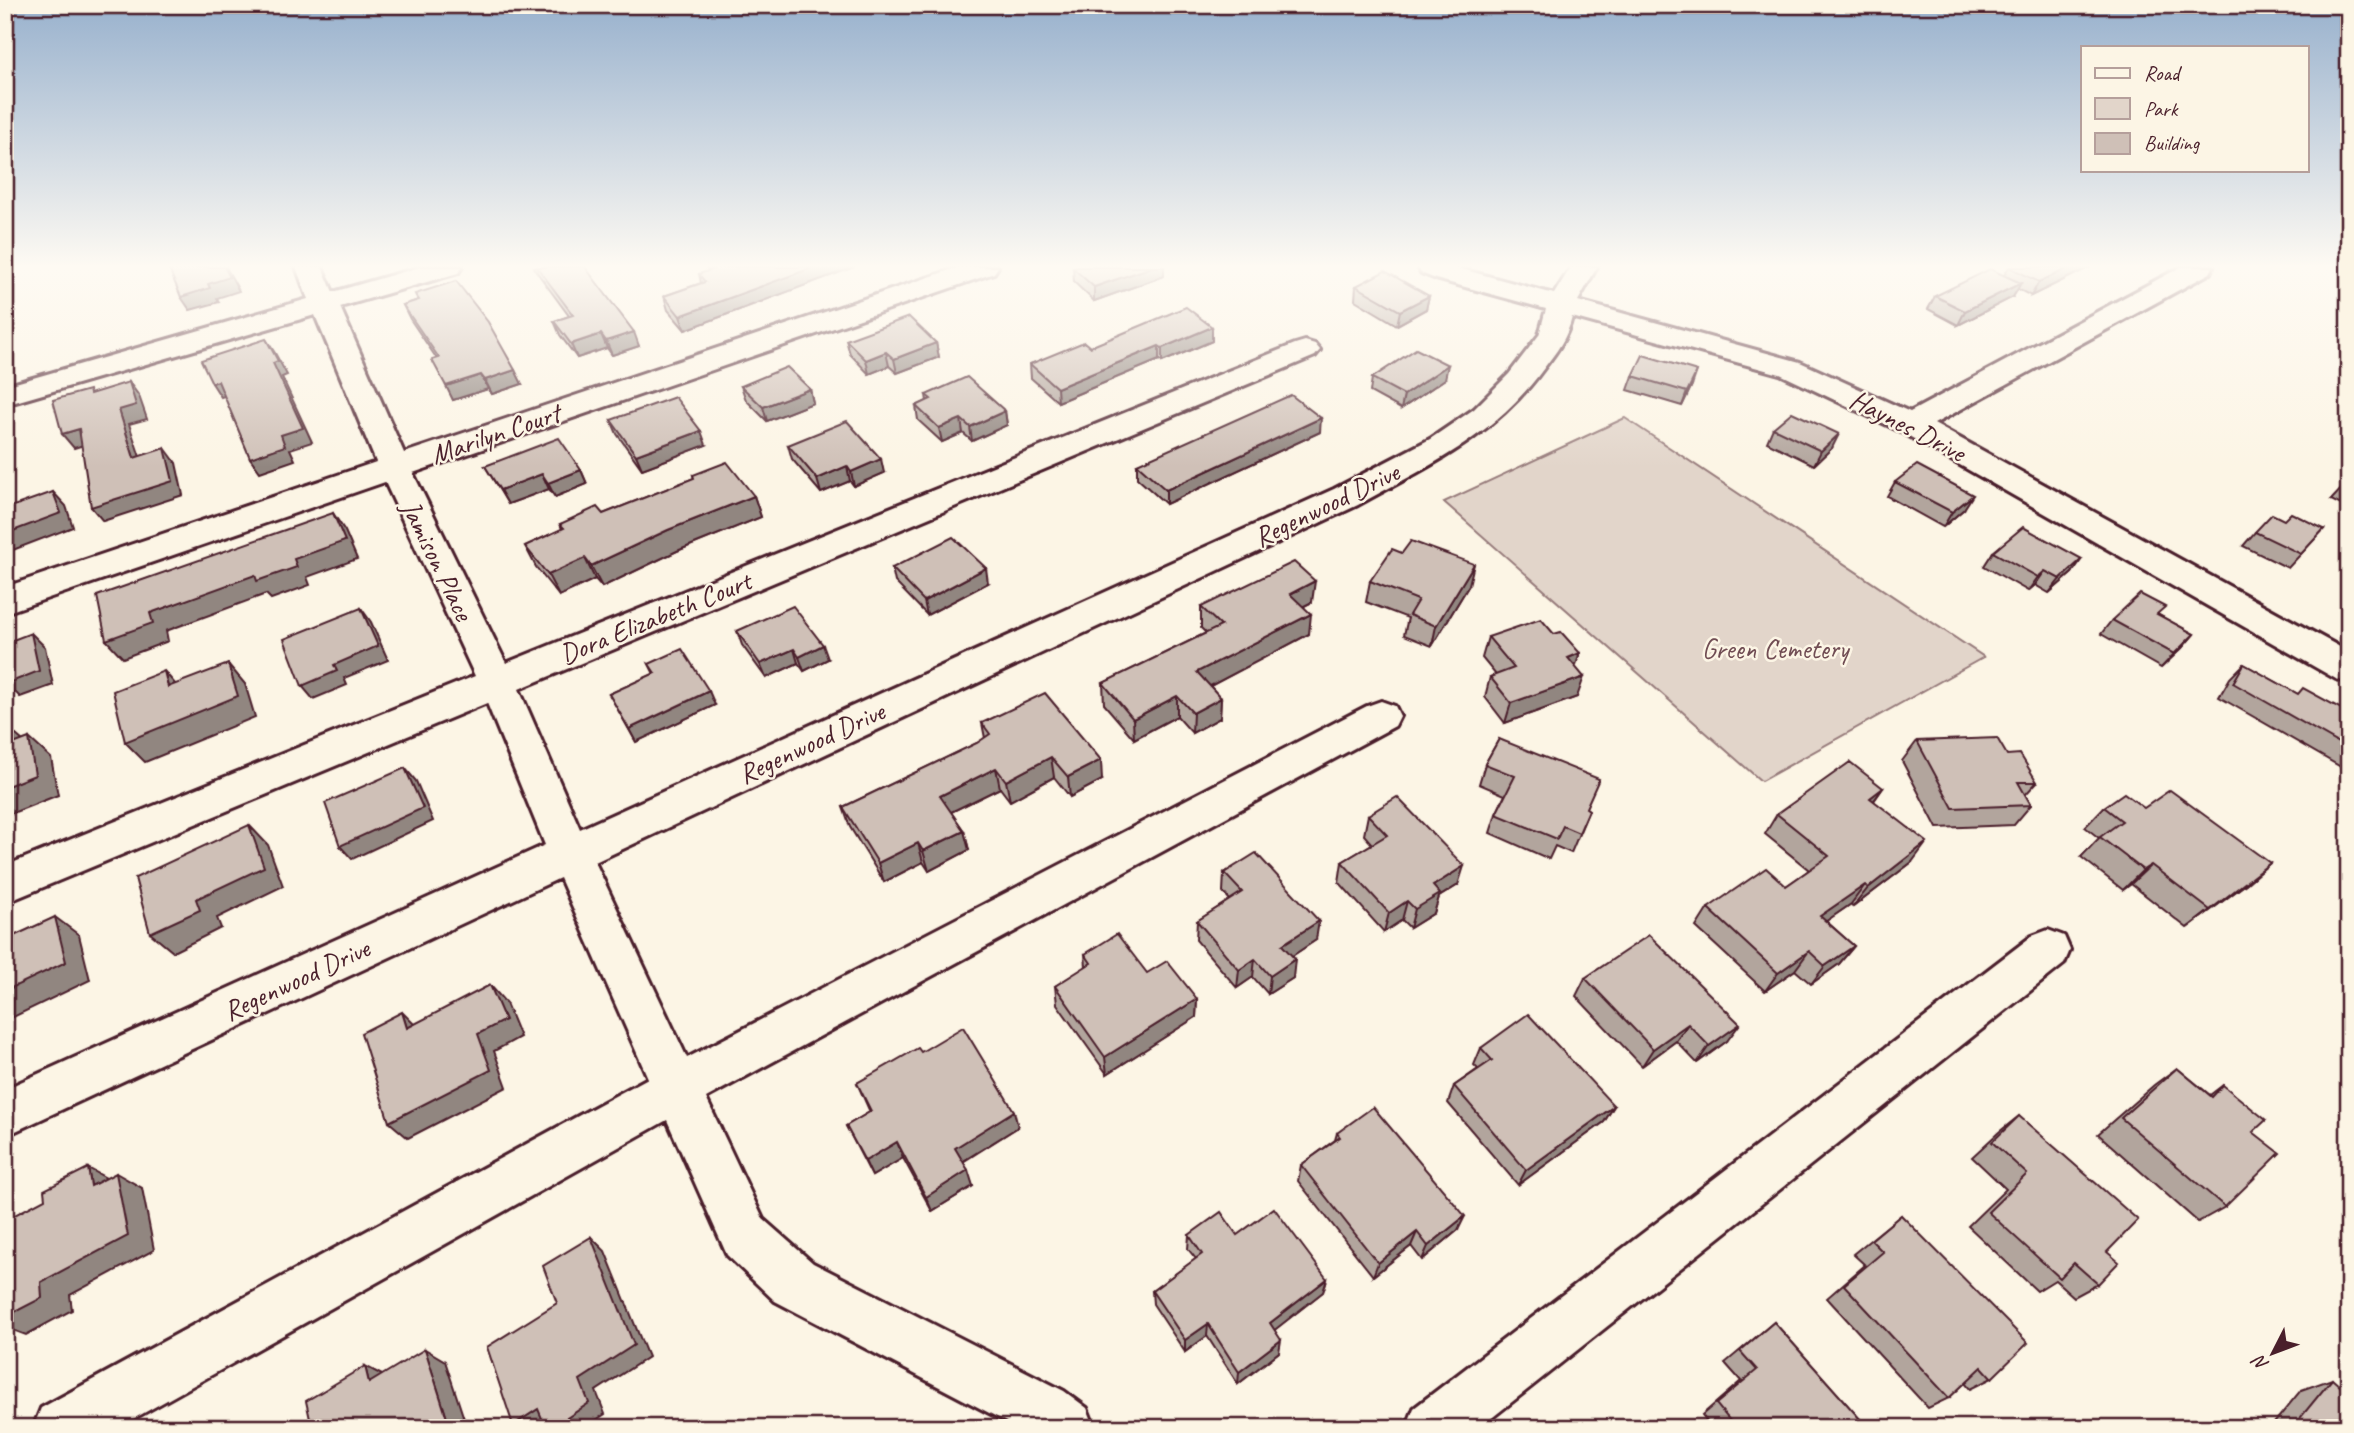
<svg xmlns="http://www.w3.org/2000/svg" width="2354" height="1433" viewBox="0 0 2354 1433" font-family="Caveat,sans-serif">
	<rect width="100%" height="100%" fill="#fcf5e5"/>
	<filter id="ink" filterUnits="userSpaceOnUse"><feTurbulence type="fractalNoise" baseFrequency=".0143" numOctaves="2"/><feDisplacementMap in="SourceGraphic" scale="14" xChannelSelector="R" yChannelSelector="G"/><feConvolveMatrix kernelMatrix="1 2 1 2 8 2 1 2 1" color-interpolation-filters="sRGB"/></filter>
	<g filter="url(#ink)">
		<!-- green -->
		<polygon fill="#e2d5ca" stroke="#967a7a" stroke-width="2" points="1625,418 1984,657 1761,781 1444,502"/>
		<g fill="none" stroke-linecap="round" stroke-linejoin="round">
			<!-- minor casing -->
			<g stroke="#4a1f2b" stroke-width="6">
				<g id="minor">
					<path d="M296 267H322L333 292 420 267H462L458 273 340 307 404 453 959 267H998L994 273 413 473 506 663 1295 344 1305 341 1315 344 1320 350 1315 356 519 689 580 829 1334 489 1430 439 1474 409 1509 374 1539 335 1546 309 1436 279 1421 273 1418 267H1454L1554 294 1571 267H1597L1578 301 1800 362 1910 412 2181 267H2213L2210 273 1934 424 2349 652V683L2336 679 1900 431 1780 374 1572 317C1567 338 1557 351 1544 368 1494 437 1430 465 1358 505L595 862 687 1058 1367 706 1381 701 1395 706 1400 716 1395 726 706 1098 763 1219 813 1263 1064 1391 1087 1408 1095 1428H1018L775 1301 727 1255 667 1120 117 1428H33L41 1408 648 1078 560 878 5 1136V1089L545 845 487 703 5 903V866L475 676 385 482 5 613V587L376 462 315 315 5 405V386L308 299Z"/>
					<polygon points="2048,930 2064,936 2070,950 2064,964 1479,1428 1406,1428 1414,1408 2032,936"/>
				</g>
			</g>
			<!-- minor -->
			<use href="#minor" fill="#fcf5e5" fill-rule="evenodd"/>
		</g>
		<!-- wall -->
		<g fill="#b2a59d" stroke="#4a1f2b" stroke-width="2">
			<polygon points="534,267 585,267 639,346 612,355 607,348 577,358 560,335 554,321 569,316 536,271"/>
			<polygon points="705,267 854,267 685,330 668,310 664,296 701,283 699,274 709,271"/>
			<polygon points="2009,267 2090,267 2031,296 2018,289 2013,297 1958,325 1928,309 1935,296 2004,275"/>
			<polygon points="1073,268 1164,276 1094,301 1074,282"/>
			<polygon points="1356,286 1429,296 1426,309 1397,325 1355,300"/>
			<polygon points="415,294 522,384 492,394 488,389 453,400 437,359 410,319 403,305 418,300"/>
			<polygon points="1212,327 1212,341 1162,362 1159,360 1058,402 1031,378 1030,364 1090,347"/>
			<polygon points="846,340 936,343 939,357 897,373 889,366 869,374 850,354"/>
			<polygon points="1633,376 1692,385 1682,406 1628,390"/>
			<polygon points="1372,378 1445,379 1401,409 1370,392"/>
			<polygon points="741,386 810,389 813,403 767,421 746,400"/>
			<polygon points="926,395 1005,411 1007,425 972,441 963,433 942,442 918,420 916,406 927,401"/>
			<polygon points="611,420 706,445 642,469 617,434"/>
			<polygon points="1773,428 1832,448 1814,465 1767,442"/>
			<polygon points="1320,432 1166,504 1137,478 1137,464"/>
			<polygon points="788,445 884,473 854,486 850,481 821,493 792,459"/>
			<polygon points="485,466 581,470 587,484 555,497 549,489 508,504"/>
			<polygon points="693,475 754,496 761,517 677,551 602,587 595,579 559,596 536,567 525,546 562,529 560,524 603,514 694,478"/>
			<polygon points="1895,482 1964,509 1943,527 1887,496"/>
			<polygon points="2349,482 2349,509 2331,500 2344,486"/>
			<polygon points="2284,520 2324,529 2288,568 2243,546 2255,532"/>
			<polygon points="1993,552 2072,573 2049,593 2035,585 2028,591 1984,566"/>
			<polygon points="892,568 988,583 927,615 895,582"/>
			<polygon points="1370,581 1469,585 1432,646 1404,635 1408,618 1366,602"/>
			<polygon points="1312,602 1304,606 1309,634 1210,686 1221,698 1220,718 1192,733 1177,716 1134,739 1104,704 1103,683 1206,633 1201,628 1201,607"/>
			<polygon points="2158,615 2194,634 2182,648 2161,668 2101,634 2112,620"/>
			<polygon points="737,631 828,659 804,671 798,663 766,678 742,645"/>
			<polygon points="1554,634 1575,666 1577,697 1505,723 1485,697 1490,677 1496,675 1482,658 1488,637"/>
			<polygon points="649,664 715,705 636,742 609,694 654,674"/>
			<polygon points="2244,664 2298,694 2349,713 2349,760 2341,767 2219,697 2230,678"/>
			<polygon points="982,723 1102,780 1070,797 1054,777 1010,801 1000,788 951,812 964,831 969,850 929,871 923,862 884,882 850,827 843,807 977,743 985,738"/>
			<polygon points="1499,739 1586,808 1589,810 1571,853 1555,846 1549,859 1490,833 1496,814 1505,795 1479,784 1485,764"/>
			<polygon points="1917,741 2007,755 2037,782 2025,795 2031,805 2014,825 1937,828 1902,761"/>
			<polygon points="1883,788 1874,801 1912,862 1853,907 1851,904 1826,921 1854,946 1839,964 1811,984 1795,970 1765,991 1696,927 1708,908 1786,886 1809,870 1765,834 1777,814"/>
			<polygon points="2104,807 2144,808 2270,863 2247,883 2187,928 2131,884 2123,890 2081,857 2099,838 2085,827"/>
			<polygon points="1368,815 1458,885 1439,897 1434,913 1410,928 1402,920 1384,932 1339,882 1342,862 1372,844 1364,835"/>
			<polygon points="1224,873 1316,940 1292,956 1293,978 1268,994 1253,977 1237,988 1196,940 1197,921 1230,900 1223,892"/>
			<polygon points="1085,954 1147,973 1197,999 1196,1017 1107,1074 1057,1004 1055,986 1086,967"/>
			<polygon points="1585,978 1727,1041 1697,1063 1676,1041 1642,1066 1576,996"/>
			<polygon points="1481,1048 1614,1106 1604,1122 1518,1185 1448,1103 1454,1086 1478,1069 1474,1065"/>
			<polygon points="921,1052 1018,1127 963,1162 973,1186 932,1211 903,1158 872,1176 846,1126 870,1112 857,1083"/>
			<polygon points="2177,1068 2210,1095 2223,1085 2253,1132 2225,1207 2198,1222 2098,1134 2154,1085"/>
			<polygon points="2019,1116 2107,1252 2098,1284 2074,1297 2055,1280 2037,1291 1968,1226 2006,1189 1972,1157 1999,1132"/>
			<polygon points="1337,1133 1458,1230 1422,1260 1411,1246 1373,1276 1298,1181 1301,1165 1335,1140"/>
			<polygon points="1901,1215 1992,1378 1970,1389 1965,1383 1949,1398 1928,1408 1827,1298 1865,1265 1853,1254"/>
			<polygon points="1189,1235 1237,1235 1327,1279 1323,1292 1274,1330 1279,1352 1238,1384 1207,1336 1185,1352 1153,1304 1152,1291 1196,1259 1188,1249"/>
			<polygon points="1774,1322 1868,1428 1712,1428 1702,1415 1741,1381 1725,1363"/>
			<polygon points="2332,1379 2349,1428 2270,1428 2301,1390"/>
		</g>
		<!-- shaded-wall -->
		<g fill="#918680" stroke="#4a1f2b" stroke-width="2">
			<polygon points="224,267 226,267 239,291 217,298 219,302 190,310 181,297"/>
			<polygon points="814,267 854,267 685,330 680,316"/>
			<polygon points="1152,267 1164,267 1164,276 1094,301 1094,287"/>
			<polygon points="2071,267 2090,267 2031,296 2039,282"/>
			<polygon points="2021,283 2013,297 1958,325 1965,311"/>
			<polygon points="1429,296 1426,309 1397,325 1400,311"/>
			<polygon points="1212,327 1212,341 1162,362 1162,348"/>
			<polygon points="634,332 639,346 612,355 606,341"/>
			<polygon points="601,334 607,348 577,358 571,344"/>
			<polygon points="266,339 275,353 287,375 282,377 312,442 290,449 295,460 260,472 250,458 281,435 273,363"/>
			<polygon points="936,343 939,357 897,373 894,359"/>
			<polygon points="1159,346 1159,360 1058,402 1057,388"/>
			<polygon points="886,352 889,366 869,374 866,360"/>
			<polygon points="1448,365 1445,379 1401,409 1404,395"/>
			<polygon points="515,370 522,384 492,394 485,380"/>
			<polygon points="1697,371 1692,385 1682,406 1687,392"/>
			<polygon points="481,375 488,389 453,400 446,386"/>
			<polygon points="218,381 227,395 221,397 212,383"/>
			<polygon points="129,382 139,396 147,419 129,424 145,472 134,458 119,410"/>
			<polygon points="810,389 813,403 767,421 763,407"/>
			<polygon points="1005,411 1007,425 972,441 970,427"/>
			<polygon points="1321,418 1320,432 1166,504 1166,490"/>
			<polygon points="961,419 963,433 942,442 939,428"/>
			<polygon points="79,429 90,443 74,448 62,434"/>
			<polygon points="701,431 706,445 642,469 636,455"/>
			<polygon points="1839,434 1832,448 1814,465 1821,451"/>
			<polygon points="165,448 176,463 183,495 103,521 91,507"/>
			<polygon points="881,459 884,473 854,486 851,472"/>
			<polygon points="847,466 850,481 821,493 817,479"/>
			<polygon points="581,470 587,484 555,497 548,483"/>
			<polygon points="542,474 549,489 508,504 500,490"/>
			<polygon points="53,492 66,506 73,527 5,553 5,534"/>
			<polygon points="1973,495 1964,509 1943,527 1952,512"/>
			<polygon points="754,496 761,517 677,551 602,587 591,566 668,530"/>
			<polygon points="333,513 345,531 357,559 307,577 310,585 271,599 266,594 166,631 168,641 123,658 106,640 150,613 294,559"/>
			<polygon points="585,558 595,579 559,596 548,575"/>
			<polygon points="2082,559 2072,573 2049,593 2060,579"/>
			<polygon points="1474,564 1469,585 1432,646 1436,626"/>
			<polygon points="986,568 988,583 927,615 924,601"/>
			<polygon points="2045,571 2035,585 2028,591 2038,577"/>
			<polygon points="1315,581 1312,602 1288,614 1290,594"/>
			<polygon points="361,608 371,622 388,660 344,678 347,685 313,699 302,686 334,665"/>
			<polygon points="1311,614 1309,634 1197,693 1197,672"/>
			<polygon points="31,633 45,647 53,685 20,697 15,692 5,696 5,677"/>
			<polygon points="2194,634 2182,648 2161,668 2174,654"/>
			<polygon points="823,645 828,659 804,671 799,657"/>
			<polygon points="794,649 798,663 766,678 760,664"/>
			<polygon points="1580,653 1573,674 1568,658"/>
			<polygon points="228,664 245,684 255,717 145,762 125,742"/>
			<polygon points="164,671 182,692 168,687"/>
			<polygon points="1584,677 1577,697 1505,723 1511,703"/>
			<polygon points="709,691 715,705 636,742 629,729"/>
			<polygon points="1177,696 1177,716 1134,739 1133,719"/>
			<polygon points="1221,698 1220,718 1192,733 1193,713"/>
			<polygon points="8,728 31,748 11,745"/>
			<polygon points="29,738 51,758 58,795 5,816 5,787"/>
			<polygon points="1051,757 1054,777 1010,801 1006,781"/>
			<polygon points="1101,760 1102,780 1070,797 1068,777"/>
			<polygon points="405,768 416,781 433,821 352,859 340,846"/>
			<polygon points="996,768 1000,788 945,815 940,796"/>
			<polygon points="1883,788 1869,807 1870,798"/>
			<polygon points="249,825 268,845 283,886 217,918 221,928 173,952 150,933 196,899"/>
			<polygon points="964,831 969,850 929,871 923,851"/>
			<polygon points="1927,842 1912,862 1853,907 1868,888"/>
			<polygon points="918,843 923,862 884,882 878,863"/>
			<polygon points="2270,863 2247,883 2187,928 2210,910"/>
			<polygon points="2151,865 2131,884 2123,890 2143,870"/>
			<polygon points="1464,866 1458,885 1439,897 1434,913 1410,928 1415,909 1433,886"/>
			<polygon points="1865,885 1851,904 1806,935 1820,916"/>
			<polygon points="1407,901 1402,920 1384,932 1389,913"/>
			<polygon points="55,917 79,935 90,980 5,1021 5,991"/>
			<polygon points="1319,921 1316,940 1280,964 1282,945"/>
			<polygon points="1854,946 1839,964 1811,984 1825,966"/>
			<polygon points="1809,951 1795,970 1765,991 1778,973"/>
			<polygon points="1255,959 1253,977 1237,988 1239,970"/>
			<polygon points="1295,959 1293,978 1268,994 1270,976"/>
			<polygon points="490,985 506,1003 520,1037 494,1051 507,1087 408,1138 389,1122 478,1034"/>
			<polygon points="1197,999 1196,1017 1107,1074 1105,1057"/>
			<polygon points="402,1012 420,1030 407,1028"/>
			<polygon points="1688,1024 1676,1041 1642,1066 1653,1049"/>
			<polygon points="1740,1024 1727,1041 1697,1063 1709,1046"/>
			<polygon points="1614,1106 1604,1122 1518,1185 1526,1170"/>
			<polygon points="1014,1111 1018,1127 960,1163 955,1148"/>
			<polygon points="897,1142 903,1158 872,1176 865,1161"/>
			<polygon points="88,1168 115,1183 91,1186"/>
			<polygon points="968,1170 973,1186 932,1211 926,1197"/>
			<polygon points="116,1173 142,1188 154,1250 70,1295 72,1310 26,1335 5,1327 5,1317 41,1282"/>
			<polygon points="1465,1216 1458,1230 1422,1260 1428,1246"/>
			<polygon points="1417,1232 1411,1246 1373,1276 1378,1263"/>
			<polygon points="591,1237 605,1251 648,1357 596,1391 605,1414 584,1428 552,1428 580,1380"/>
			<polygon points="1327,1279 1323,1292 1267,1336 1270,1323"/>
			<polygon points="1208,1324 1207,1336 1185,1352 1185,1340"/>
			<polygon points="1281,1340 1279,1352 1238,1384 1239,1372"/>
			<polygon points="425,1349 445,1361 467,1428 450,1428"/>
			<polygon points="365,1366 386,1377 369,1383"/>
			<polygon points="538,1409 556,1419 542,1428 519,1428 513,1425"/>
		</g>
		<!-- building -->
		<g fill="#cfc0b7" stroke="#4a1f2b" stroke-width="2">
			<polygon points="177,267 224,267 230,277 208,284 210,288 181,297 169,269"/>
			<polygon points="537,267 585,267 634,332 606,341 601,334 571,344 554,321 573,315"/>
			<polygon points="712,267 814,267 680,316 664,296 705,282 699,274 714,269"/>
			<polygon points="1078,267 1152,267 1094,287 1073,268"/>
			<polygon points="2009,267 2071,267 2039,282"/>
			<polygon points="1990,269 2021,283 1965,311 1935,296"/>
			<polygon points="1385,271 1429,296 1400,311 1356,286"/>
			<polygon points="456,281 488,322 515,370 485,380 481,375 446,386 432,360 439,358 403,305 419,300 415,294"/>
			<polygon points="1186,307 1212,327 1162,348 1159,346 1057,388 1030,364 1084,342 1090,347"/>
			<polygon points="909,317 936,343 894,359 886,352 866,360 846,340"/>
			<polygon points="266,339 278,361 273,363 303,428 281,435 285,446 250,458 218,381 212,383 201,360"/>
			<polygon points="1416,349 1448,365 1404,395 1372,378"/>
			<polygon points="1643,355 1697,371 1687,392 1633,376"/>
			<polygon points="787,367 810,389 763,407 741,386"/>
			<polygon points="967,377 1005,411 970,427 961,419 939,428 916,406 931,399 926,395"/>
			<polygon points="129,382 136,405 119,410 134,458 165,448 173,481 91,507 79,429 62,434 53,400 89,390 90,394"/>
			<polygon points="1291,395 1321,418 1166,490 1137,464"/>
			<polygon points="675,397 701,431 636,455 611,420"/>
			<polygon points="1792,412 1839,434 1821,451 1773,428"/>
			<polygon points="847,421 881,459 851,472 847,466 817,479 788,445"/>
			<polygon points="559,438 581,470 548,483 542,474 500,490 485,466"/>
			<polygon points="727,462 754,496 668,530 591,566 585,558 548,575 525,546 564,528 560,524 597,507 603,514 694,478 693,475"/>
			<polygon points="1917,465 1973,495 1952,512 1895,482"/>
			<polygon points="53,492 61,513 5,534 5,509"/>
			<polygon points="333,513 345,541 294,559 297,567 257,581 255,575 150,613 153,623 106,640 97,596"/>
			<polygon points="2291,513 2324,529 2301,554 2255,532 2272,514 2284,520"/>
			<polygon points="2023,527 2082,559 2060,579 2045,571 2038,577 1993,552"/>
			<polygon points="953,537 986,568 924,601 892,568"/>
			<polygon points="1411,541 1474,564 1436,626 1409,615 1418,600 1370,581 1392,549 1402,553"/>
			<polygon points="1294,562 1315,581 1290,594 1311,614 1197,672 1221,698 1193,713 1177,696 1133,719 1103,683 1221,626 1201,607"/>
			<polygon points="2140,594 2165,607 2157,614 2194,634 2174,654 2112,620"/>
			<polygon points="793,606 823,645 799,657 794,649 760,664 737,631"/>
			<polygon points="361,608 378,646 334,665 337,671 302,686 284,639"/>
			<polygon points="1541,619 1554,634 1561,632 1580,653 1568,658 1584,677 1511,703 1490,677 1514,668 1488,637"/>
			<polygon points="31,633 39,671 6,684 5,643"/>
			<polygon points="682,649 709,691 629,729 609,694 655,673 649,664"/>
			<polygon points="228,664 238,696 125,742 113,691 164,671 168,687"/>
			<polygon points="2244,664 2298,694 2303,688 2349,713 2349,749 2233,683"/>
			<polygon points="1045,693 1101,760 1068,777 1051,757 1006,781 996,768 940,796 964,831 923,851 918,843 878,863 843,807 977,743 990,734 982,723"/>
			<polygon points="8,728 11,745 29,738 35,775 5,787 5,729"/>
			<polygon points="1997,738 2007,755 2020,754 2037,782 2018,782 2031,805 1953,808 1917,741"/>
			<polygon points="1499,739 1599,779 1586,808 1589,810 1579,833 1563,826 1557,839 1496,814 1515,776 1485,764"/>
			<polygon points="1850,762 1883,788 1870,798 1927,842 1868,888 1865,885 1820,916 1854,946 1825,966 1809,951 1778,973 1708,908 1766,868 1786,886 1829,856 1777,814"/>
			<polygon points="405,768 423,808 340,846 325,803"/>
			<polygon points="2170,790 2270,863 2210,910 2151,865 2143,870 2100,837 2122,821 2104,807 2124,793 2144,808"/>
			<polygon points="1397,797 1464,866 1433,886 1440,894 1415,909 1407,901 1389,913 1342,862 1387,835 1368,815"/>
			<polygon points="249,825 264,867 196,899 200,910 150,933 135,878"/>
			<polygon points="1256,853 1319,921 1282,945 1295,959 1270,976 1255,959 1239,970 1197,921 1242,892 1224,873"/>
			<polygon points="55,917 66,962 5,991 5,940"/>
			<polygon points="1117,934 1147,973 1167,961 1197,999 1105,1057 1055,986 1091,963 1085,954"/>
			<polygon points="1649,935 1740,1024 1709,1046 1688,1024 1653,1049 1585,978"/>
			<polygon points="490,985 505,1020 478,1034 491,1070 389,1122 361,1033 402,1012 407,1028"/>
			<polygon points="1528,1014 1614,1106 1526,1170 1454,1086 1492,1060 1481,1048"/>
			<polygon points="963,1027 1014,1111 955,1148 968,1170 926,1197 897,1142 865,1161 846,1126 871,1111 857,1083 918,1048 921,1052"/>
			<polygon points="2177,1068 2212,1097 2223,1085 2266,1120 2253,1132 2280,1153 2225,1207 2121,1118"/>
			<polygon points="1373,1107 1465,1216 1428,1246 1417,1232 1378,1263 1301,1165 1340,1137 1337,1133"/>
			<polygon points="2019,1116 2138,1220 2107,1252 2119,1262 2098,1284 2074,1263 2060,1278 1988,1212 2027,1174 1992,1142"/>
			<polygon points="88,1168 91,1186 116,1173 128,1236 41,1282 42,1298 5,1317 5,1220 45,1199 44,1190"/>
			<polygon points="1274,1208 1327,1279 1270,1323 1281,1340 1239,1372 1208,1324 1185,1340 1152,1291 1202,1254 1189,1235 1221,1212 1237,1235"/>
			<polygon points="1901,1215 2028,1343 1992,1378 1982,1367 1949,1398 1844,1285 1883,1252 1871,1240"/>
			<polygon points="591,1237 634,1345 580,1380 589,1403 552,1428 546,1428 538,1409 513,1425 487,1347 557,1303 543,1266"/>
			<polygon points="1774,1322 1868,1428 1736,1428 1716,1404 1757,1370 1740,1351"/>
			<polygon points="425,1349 450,1428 312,1428 306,1401 365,1366 369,1383"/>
			<polygon points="2332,1379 2349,1394 2349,1428 2292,1428"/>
		</g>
	</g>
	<!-- sky -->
	<linearGradient id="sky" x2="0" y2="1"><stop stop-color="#98b1cd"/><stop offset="0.57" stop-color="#fefaf3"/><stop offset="1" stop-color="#fefaf3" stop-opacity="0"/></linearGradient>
	<rect width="2354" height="467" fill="url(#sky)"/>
	<g text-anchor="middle" stroke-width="5" stroke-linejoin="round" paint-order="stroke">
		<!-- street labels -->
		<g font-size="28" fill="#4a1f2b" stroke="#fcf5e5">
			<text transform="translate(1908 425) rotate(27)" y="10">Haynes Drive</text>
			<text transform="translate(495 433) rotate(-19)" y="10">Marilyn Court</text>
			<text transform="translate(1326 504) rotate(-26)" y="10">Regenwood Drive</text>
			<text transform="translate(438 560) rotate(64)" y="10">Jamison Place</text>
			<text transform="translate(655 617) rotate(-22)" y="10">Dora Elizabeth Court</text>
			<text transform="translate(811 742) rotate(-25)" y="10">Regenwood Drive</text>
			<text transform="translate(296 979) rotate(-25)" y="10">Regenwood Drive</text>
		</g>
		<!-- park labels -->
		<g font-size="28" fill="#704c53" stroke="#fcf5e5">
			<text x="1775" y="658">Green Cemetery</text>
		</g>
	</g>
	<!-- margin -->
	<rect width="2354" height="1433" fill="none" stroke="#fcf5e5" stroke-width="28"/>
	<rect x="14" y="14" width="2326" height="1405" fill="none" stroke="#4a1f2b" stroke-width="2.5" filter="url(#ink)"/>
	<!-- legend -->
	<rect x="2081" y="46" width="228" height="126" fill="#fcf5e5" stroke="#b59f9b" stroke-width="2"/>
	<rect x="2095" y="68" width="35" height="10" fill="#fcf5e5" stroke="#b59f9b" stroke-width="2"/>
	<text x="2144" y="80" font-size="21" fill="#4a1f2b">Road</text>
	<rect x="2095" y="98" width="35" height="21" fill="#e2d5ca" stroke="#b59f9b" stroke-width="2"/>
	<text x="2144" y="116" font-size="21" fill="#4a1f2b">Park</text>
	<rect x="2095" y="133" width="35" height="21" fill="#cfc0b7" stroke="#b59f9b" stroke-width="2"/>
	<text x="2144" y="150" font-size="21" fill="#4a1f2b">Building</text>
	<!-- north arrow -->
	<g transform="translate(2273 1353) rotate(228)" stroke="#fcf5e5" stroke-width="5" paint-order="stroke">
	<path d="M0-5L12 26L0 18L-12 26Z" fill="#4a1f2b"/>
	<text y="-10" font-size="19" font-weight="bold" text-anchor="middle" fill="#4a1f2b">N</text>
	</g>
</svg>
